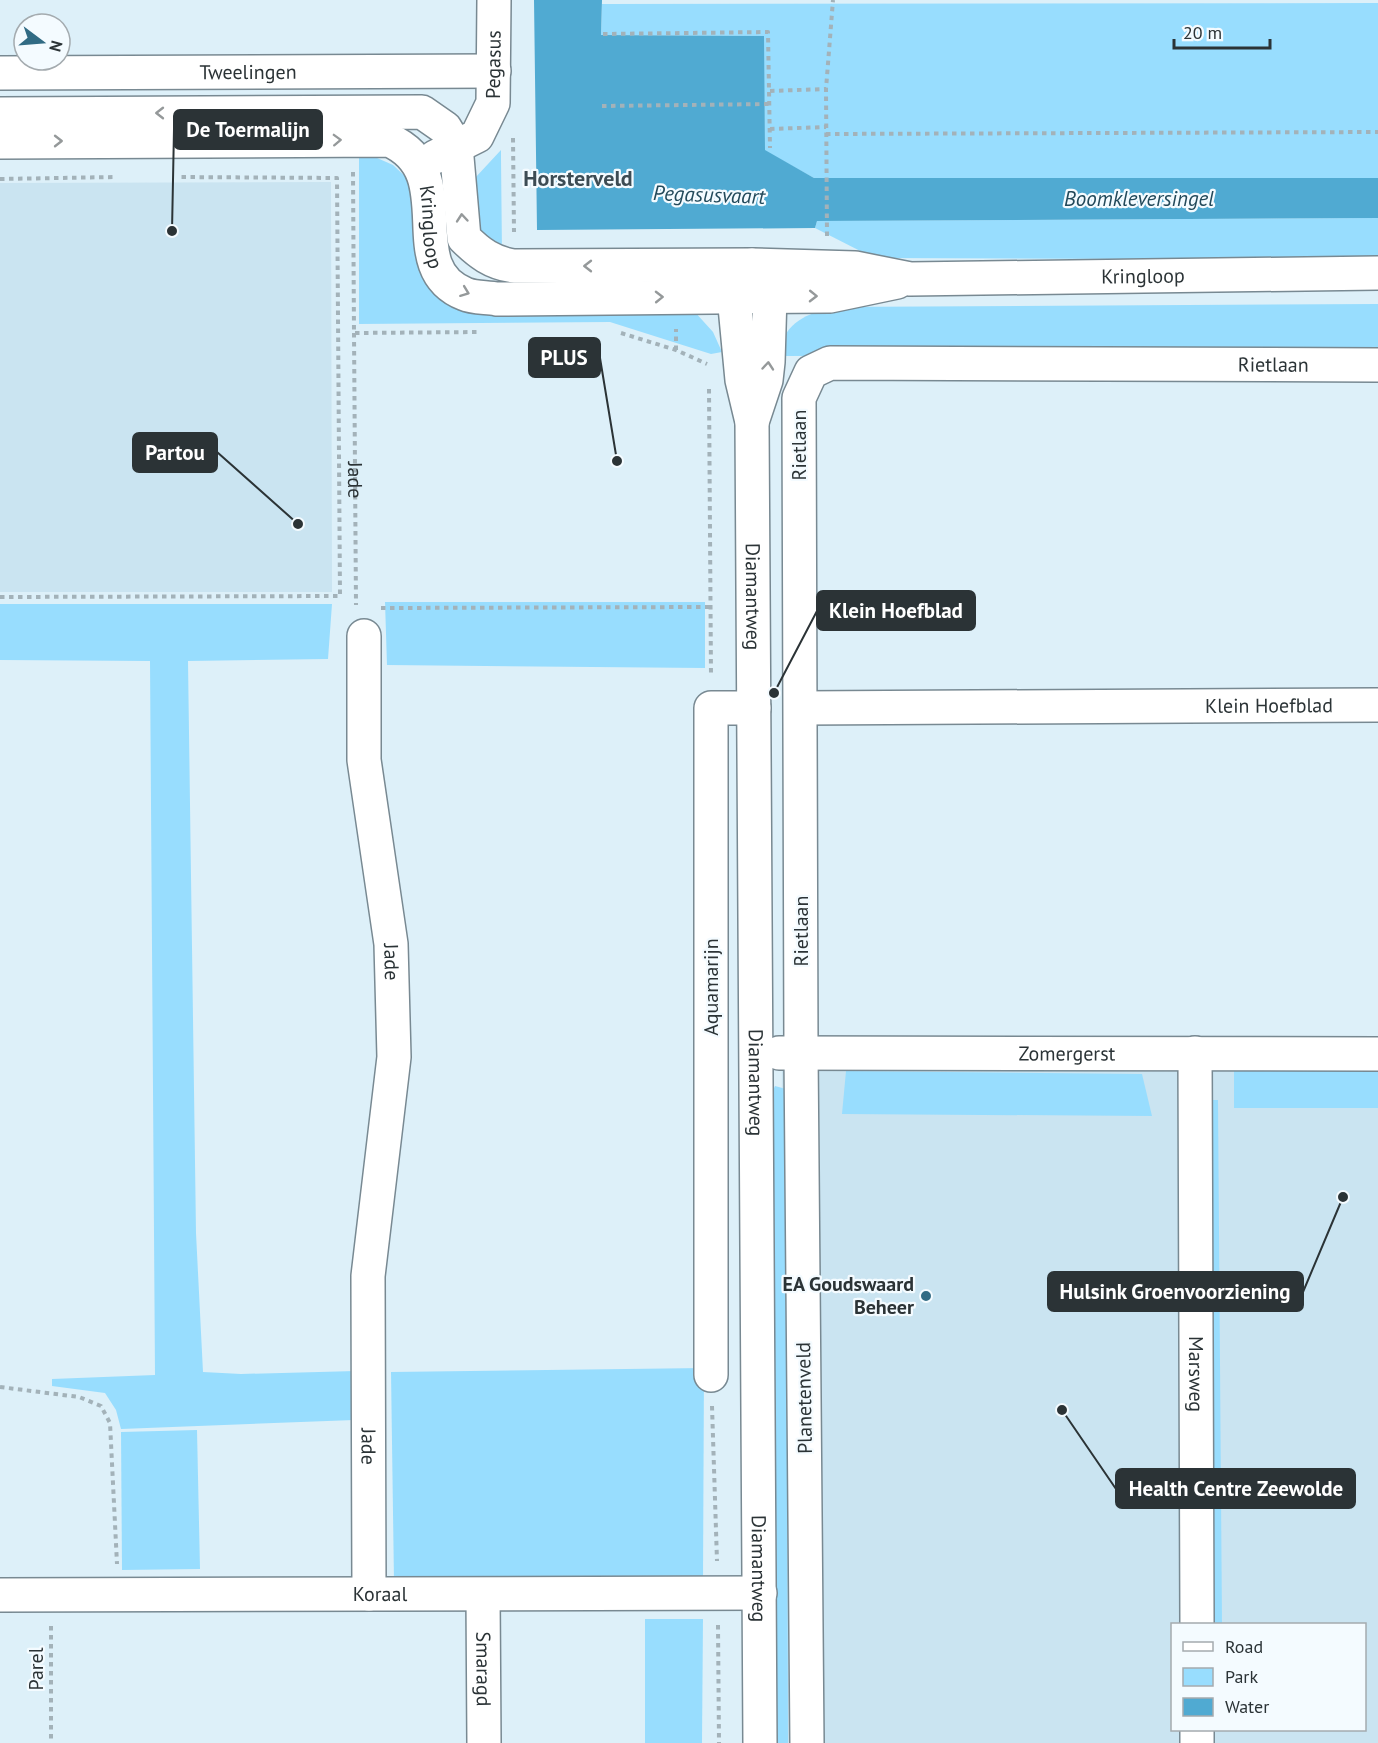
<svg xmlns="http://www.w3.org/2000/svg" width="1378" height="1743" viewBox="0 0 1378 1743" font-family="'PT Sans',sans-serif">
	<rect width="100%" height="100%" fill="#ddf0f9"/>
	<!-- built -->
	<g fill="#cae4f1" fill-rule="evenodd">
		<polygon points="331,182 332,592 0,592 0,183"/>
		<path d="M1378 1054V1743H778L782 1056ZM1172 1624H1364V1730H1172Z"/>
	</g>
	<!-- green -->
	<g fill="#98ddfe">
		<polygon points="1378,3 1378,178 814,178 765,151 763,36 601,35 602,4"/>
		<polygon points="359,150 393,165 409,180 426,278 441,298 468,307 694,311 713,332 722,352 711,354 610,322 359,324"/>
		<polygon points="501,150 501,158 502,254 482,240 471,220 475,178"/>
		<polygon points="1378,218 1378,260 874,258 815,228 817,221"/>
		<path d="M1378 304V355L777 356C785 324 800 317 830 307Z"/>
		<polygon points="385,602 705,602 705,668 387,665"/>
		<polygon points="0,604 332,604 328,659 188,661 196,1233 203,1372 241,1374 356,1371 354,1420 121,1429 116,1410 105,1393 52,1386 52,1379 155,1375 150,661 0,660"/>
		<polygon points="1378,1068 1378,1108 1234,1108 1234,1070"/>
		<polygon points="846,1071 1142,1074 1152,1116 842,1114"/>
		<polygon points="775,1086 786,1089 788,1743 773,1743 769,1099"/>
		<polygon points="1210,1100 1218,1100 1222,1624 1213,1624"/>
		<polygon points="704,1368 703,1581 394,1582 391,1372"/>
		<polygon points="197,1430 200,1569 122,1570 121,1432"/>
		<polygon points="645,1619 703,1619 702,1743 645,1743"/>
	</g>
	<!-- water -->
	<polygon fill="#50aad2" points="534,0 602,0 601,35 764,36 765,150 814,178 1378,178 1378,218 817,221 815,228 537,230"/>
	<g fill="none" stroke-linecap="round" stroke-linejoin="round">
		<!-- minor casing -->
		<g stroke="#788992" stroke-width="36">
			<g id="minor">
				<path id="s2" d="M0 73 494 71"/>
				<path id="s3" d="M0 114 422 112 445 128 456 146 464 238C479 253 492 263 514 266L752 265 855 268 910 279 1378 273"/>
				<path id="s4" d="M0 142 389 140C464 173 397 267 465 294 474 298 487 297 497 299L830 296 897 282"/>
				<path id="s5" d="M435 157 477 136 493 103 494 0"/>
				<path id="s6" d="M752 265 734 296 742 380 752 422 760 1743"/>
				<polyline points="752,422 766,380 768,362 770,295 758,276"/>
				<path id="s7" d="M364 636V760L391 944 394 1057 368 1276 369 1594"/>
				<path id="s8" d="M801 708 1378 705"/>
				<path id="s9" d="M779 1053 1378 1054"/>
				<path id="s10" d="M1195 1053 1197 1624"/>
				<polyline points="711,1375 711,708 754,708"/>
				<path id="s11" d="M0 1595 760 1593"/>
				<path id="s12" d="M483 1595 484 1743"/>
				<polyline points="1197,1730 1197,1743"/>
				<path id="s13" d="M807 1743 801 1053 799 398 811 372 830 363 1378 365"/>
			</g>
		</g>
		<!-- path -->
		<g stroke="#a3b2b9" stroke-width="4" stroke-dasharray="4.5 4.5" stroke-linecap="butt">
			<polyline points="603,34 768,32 770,148"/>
			<polyline points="770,91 826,89"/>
			<polyline points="602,106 770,104"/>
			<polyline points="770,129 826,127"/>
			<polyline points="826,134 1378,132"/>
			<polyline points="513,138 514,232"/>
			<polyline points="353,172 354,333 479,332"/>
			<polyline points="0,179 116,177"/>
			<polyline points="827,236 826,89 833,0"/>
			<path id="s1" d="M354 333 356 605"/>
			<polyline points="621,333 676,350 707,364"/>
			<polyline points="676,350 676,329"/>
			<polyline points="709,389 711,676"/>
			<polyline points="0,597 340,596 337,178 178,177"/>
			<polyline points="381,608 710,607"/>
			<polyline points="0,1387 79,1397 101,1406 110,1423 117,1564"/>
			<polyline points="712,1406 717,1561"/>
			<polyline points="718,1625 719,1743"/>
			<polyline points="51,1626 51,1743"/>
		</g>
		<!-- minor -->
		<use href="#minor" stroke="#fff" stroke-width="33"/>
	</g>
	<!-- one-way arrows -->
	<defs><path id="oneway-chevron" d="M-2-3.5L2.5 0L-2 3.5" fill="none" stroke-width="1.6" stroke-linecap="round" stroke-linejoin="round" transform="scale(1.5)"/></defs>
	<g stroke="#95999a">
		<use href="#oneway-chevron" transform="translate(160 113) rotate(180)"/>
		<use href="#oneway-chevron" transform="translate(337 140) rotate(-2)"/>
		<use href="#oneway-chevron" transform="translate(58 141)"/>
		<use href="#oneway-chevron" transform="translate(462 218) rotate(-95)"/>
		<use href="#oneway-chevron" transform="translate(588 266) rotate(180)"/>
		<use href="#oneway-chevron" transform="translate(465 292) rotate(21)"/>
		<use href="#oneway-chevron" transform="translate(813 296) rotate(1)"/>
		<use href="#oneway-chevron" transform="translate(659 297) rotate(-1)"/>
		<use href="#oneway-chevron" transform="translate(768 366) rotate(-85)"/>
	</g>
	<!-- markers -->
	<circle fill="#316b84" stroke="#f4fbff" stroke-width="2" cx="926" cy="1296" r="6"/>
	<g text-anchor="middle" stroke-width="4.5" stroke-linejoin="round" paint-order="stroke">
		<!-- street labels -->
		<g font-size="20" fill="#2b3336" stroke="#f4fbff">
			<text dy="7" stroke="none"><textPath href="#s5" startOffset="122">Pegasus</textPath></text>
			<text dy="7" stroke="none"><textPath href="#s2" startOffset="248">Tweelingen</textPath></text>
			<text dy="7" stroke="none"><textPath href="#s4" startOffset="492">Kringloop</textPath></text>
			<text dy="7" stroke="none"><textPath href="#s3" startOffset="1252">Kringloop</textPath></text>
			<text dy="7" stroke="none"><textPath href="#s13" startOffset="1838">Rietlaan</textPath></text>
			<text transform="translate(799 445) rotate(-90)" y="7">Rietlaan</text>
			<text dy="7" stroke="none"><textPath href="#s1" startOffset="147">Jade</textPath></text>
			<text dy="7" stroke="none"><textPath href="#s6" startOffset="338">Diamantweg</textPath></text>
			<text dy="7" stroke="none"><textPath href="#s8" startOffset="468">Klein Hoefblad</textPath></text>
			<text transform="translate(801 931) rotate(-90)" y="7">Rietlaan</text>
			<text dy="7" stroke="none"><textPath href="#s7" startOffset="328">Jade</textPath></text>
			<text transform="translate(711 987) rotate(-90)" y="7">Aquamarijn</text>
			<text dy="7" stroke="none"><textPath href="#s9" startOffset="288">Zomergerst</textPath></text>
			<text dy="7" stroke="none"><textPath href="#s6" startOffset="824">Diamantweg</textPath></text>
			<text dy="7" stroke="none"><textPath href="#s10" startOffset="321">Marsweg</textPath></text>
			<text transform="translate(804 1398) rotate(-91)" y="7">Planetenveld</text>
			<text dy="7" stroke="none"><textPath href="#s7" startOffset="814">Jade</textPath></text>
			<text dy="7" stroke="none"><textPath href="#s6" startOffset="1310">Diamantweg</textPath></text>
			<text dy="7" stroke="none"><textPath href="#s11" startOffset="380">Koraal</textPath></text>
			<text transform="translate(36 1669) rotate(-90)" y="7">Parel</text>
			<text dy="7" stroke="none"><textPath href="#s12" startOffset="74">Smaragd</textPath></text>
		</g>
		<!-- poi labels -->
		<g font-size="20" font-weight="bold" fill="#2b3336" stroke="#f4fbff" text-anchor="end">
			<text x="914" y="1291">EA Goudswaard<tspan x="914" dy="23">Beheer</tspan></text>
		</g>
		<!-- water labels -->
		<g font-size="21" font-style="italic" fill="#234a5b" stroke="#f4fbff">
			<text transform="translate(709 195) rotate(2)" y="7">Pegasusvaart</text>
			<text x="1139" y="206">Boomkleversingel</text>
		</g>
		<!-- quarter labels -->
		<g font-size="22" font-weight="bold" fill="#3d4c54" stroke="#f4fbff">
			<text x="578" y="186">Horsterveld</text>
		</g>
	</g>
	<!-- callouts -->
	<path fill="none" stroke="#2b3336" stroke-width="2" d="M172 231L174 129M617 461L600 358M298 524L217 452M774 693L817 611M1343 1197L1303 1292M1062 1410L1116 1489"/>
	<g fill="#2b3336" stroke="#f4fbff" stroke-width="2">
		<circle cx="172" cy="231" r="6"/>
		<circle cx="617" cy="461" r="6"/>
		<circle cx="298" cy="524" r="6"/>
		<circle cx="774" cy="693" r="6"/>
		<circle cx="1343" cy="1197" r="6"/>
		<circle cx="1062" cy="1410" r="6"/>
	</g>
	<g fill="#2b3336" stroke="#2b3336" stroke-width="2">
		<rect x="174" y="110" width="148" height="39" rx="6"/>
		<rect x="529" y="338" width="71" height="39" rx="6"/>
		<rect x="133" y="433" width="84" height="39" rx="6"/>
		<rect x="817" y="591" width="158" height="39" rx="6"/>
		<rect x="1048" y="1272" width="255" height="39" rx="6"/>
		<rect x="1116" y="1469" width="239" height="39" rx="6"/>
	</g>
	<g font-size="21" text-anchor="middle" font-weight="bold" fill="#fff">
		<text x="248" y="137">De Toermalijn</text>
		<text x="564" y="365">PLUS</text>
		<text x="175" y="460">Partou</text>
		<text x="896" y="618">Klein Hoefblad</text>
		<text x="1175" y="1299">Hulsink Groenvoorziening</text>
		<text x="1236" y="1496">Health Centre Zeewolde</text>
	</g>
	<!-- legend -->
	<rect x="1171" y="1623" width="195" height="108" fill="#f4fbff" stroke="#a4abaf" stroke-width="1.5"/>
	<rect x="1183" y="1642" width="30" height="9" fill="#ffffff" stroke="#a4abaf" stroke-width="1.5"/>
	<text x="1225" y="1653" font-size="18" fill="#2b3336">Road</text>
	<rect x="1183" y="1668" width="30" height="18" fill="#98ddfe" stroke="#a4abaf" stroke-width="1.5"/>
	<text x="1225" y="1683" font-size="18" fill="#2b3336">Park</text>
	<rect x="1183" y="1698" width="30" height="18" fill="#50aad2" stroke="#a4abaf" stroke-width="1.5"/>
	<text x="1225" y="1713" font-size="18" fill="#2b3336">Water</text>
	<!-- north arrow -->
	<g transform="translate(42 42) rotate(106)"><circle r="28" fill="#f4fbff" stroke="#a4abaf" stroke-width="1.5"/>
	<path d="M0-4.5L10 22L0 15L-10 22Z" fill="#316b84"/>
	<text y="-9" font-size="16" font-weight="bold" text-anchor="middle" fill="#2b3336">N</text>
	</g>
	<!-- scale -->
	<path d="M1174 39v9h96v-9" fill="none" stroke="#2b3336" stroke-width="3"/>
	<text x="1183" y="39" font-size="18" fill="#2b3336" stroke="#f4fbff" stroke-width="4.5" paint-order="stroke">20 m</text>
</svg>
